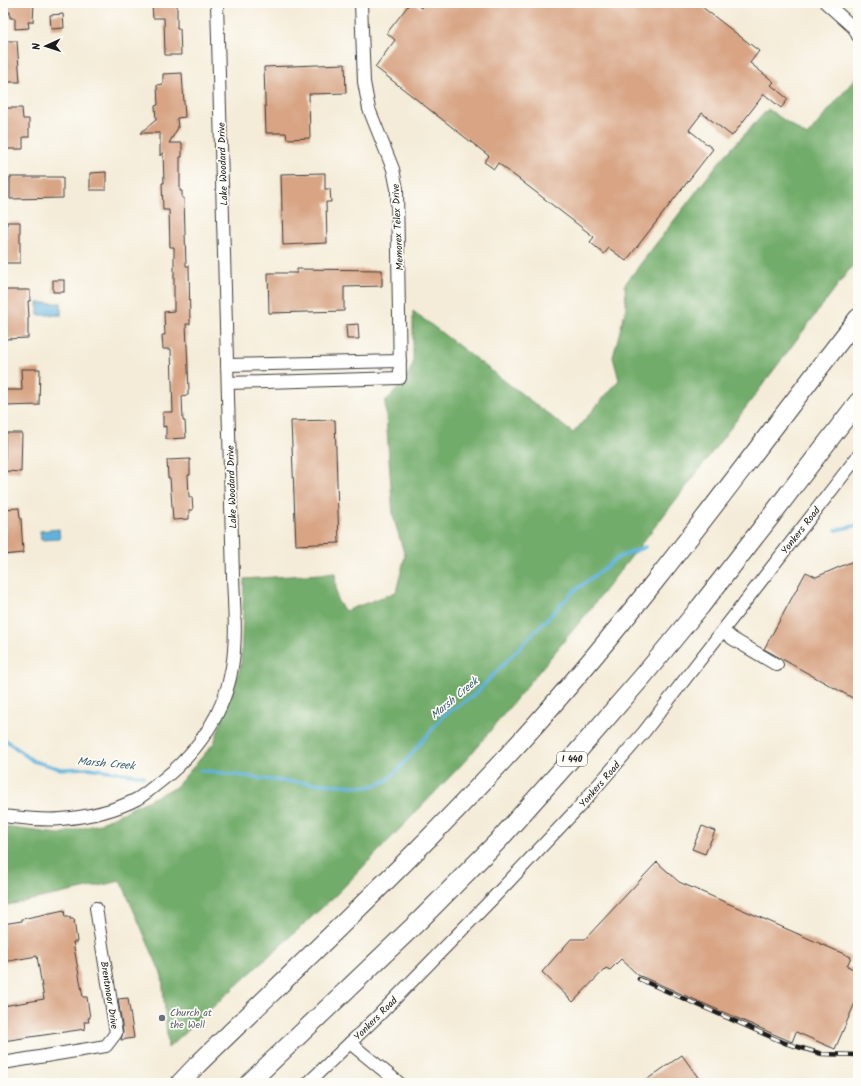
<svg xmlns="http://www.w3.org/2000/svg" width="861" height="1086" viewBox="0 0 861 1086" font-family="Kalam,sans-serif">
	<rect width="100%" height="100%" fill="#fdfcf7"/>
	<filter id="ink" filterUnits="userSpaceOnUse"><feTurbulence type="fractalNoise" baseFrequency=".025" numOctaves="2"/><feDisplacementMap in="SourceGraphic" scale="8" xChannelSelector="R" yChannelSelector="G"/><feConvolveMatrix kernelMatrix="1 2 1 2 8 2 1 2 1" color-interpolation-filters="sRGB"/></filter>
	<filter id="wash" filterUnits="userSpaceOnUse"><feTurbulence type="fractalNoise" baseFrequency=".012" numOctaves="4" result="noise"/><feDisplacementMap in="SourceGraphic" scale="16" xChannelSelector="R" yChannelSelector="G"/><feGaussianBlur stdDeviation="0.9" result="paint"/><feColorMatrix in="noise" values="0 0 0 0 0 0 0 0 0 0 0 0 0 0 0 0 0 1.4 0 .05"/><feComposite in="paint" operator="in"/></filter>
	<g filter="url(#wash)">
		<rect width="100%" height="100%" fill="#f4ecd8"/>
		<!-- forest -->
		<polygon fill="#72ac6a" stroke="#476443" points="858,75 858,258 686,487 587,613 467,759 338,893 168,1048 162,976 121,881 3,906 3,827 60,834 99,824 176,787 214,743 241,665 244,579 335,573 337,600 345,611 396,592 405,556 393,516 385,402 403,383 413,364 413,311 573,433 619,380 613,357 626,308 625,284 719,162 768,109 807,136"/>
		<!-- water -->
		<g fill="#61b2dc" stroke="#3e677c">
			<rect x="38" y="303" width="23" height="12"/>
			<polygon points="59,529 60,539 41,540 40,531"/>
		</g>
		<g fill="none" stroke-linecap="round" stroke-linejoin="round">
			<!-- stream -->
			<g stroke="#61b2dc" stroke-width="3.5">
				<polyline points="836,530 858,525"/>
				<polyline points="3,738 33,761 61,769 89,768 144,776"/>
				<polyline points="200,770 280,781 369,787 386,781 399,769 444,715 473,696 573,592 619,557 645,547"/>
			</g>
		</g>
		<g id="blocks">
			<!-- building -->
			<g fill="#d8a484">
				<polygon points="6,3 34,3 33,22 28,22 29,28 15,29 15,18 10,18 10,12 6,12"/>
				<polygon points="161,3 177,3 177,29 180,29 181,55 165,55 164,18 153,18 152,5 161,4"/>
				<polygon points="410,3 414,3 421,8 425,3 697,3 759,51 750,63 774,82 771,85 788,99 781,108 764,94 732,136 702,113 689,130 713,149 626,261 609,248 604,254 590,242 594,237 498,163 494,169 484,162 489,156 375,67 395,40 387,33"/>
				<polygon points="63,14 64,28 51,29 50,15"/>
				<polygon points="3,41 17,41 20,82 3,82"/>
				<polygon points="345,64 346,93 309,94 310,138 287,139 286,133 266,133 264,67"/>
				<polygon points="182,73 185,117 177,118 178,128 169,143 182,143 182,157 180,157 180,191 182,191 182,198 184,198 186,266 189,266 190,324 186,324 189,390 188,390 188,395 182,396 183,421 185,421 186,438 166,439 166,426 163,427 163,412 173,412 171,349 163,349 162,335 165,335 164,312 174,311 174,247 170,247 169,210 163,210 162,183 164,183 163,152 160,156 160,133 140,133 156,120 155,106 158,105 157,85 163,84 163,74"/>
				<polygon points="5,108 22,108 23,119 29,119 29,137 23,137 23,149 3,149 3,116 5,116"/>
				<polygon points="106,172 106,190 90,190 90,173"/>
				<polygon points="325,173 325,189 330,189 331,202 326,202 327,243 283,245 281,174"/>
				<polygon points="10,177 63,177 63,198 10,199"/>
				<polygon points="7,222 20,222 20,263 3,263 3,238 7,238"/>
				<polygon points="297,269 382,270 382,286 344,287 344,311 269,313 268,273 297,273"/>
				<rect x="53" y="280" width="11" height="12"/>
				<polygon points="5,290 30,290 30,301 28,301 29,317 28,317 28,338 6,339 6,321 3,321 3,302 5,302"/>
				<polygon points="358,324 359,339 347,339 346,325"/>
				<polygon points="21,369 40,369 39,405 5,406 4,390 22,390"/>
				<polygon points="335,420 339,543 296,545 291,421"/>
				<polygon points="5,433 22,433 21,472 5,471"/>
				<polygon points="190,459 190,475 188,475 189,497 192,497 193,510 189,510 189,519 173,520 170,478 168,478 167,460"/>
				<polygon points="19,508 20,518 21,518 23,553 3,555 3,532 5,532 4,509"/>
				<polygon points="858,559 858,701 764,649 806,572 816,577"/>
				<polygon points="702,826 715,831 705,854 692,849"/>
				<polygon points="657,862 679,882 851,957 847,966 858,971 858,996 835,1049 796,1032 792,1042 638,975 621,959 610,970 606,968 573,1002 542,972 571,939 585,939"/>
				<polygon points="64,910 65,917 70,917 70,919 74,919 77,942 73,942 83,997 87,997 90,1018 88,1018 89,1022 84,1022 85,1029 3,1041 3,1006 44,999 37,956 3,962 3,924 22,921 22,919"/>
				<polygon points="128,998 134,1038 121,1040 123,1032 118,999"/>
				<polygon points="682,1055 702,1083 642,1083"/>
			</g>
		</g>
	</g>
	<g filter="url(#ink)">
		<use href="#blocks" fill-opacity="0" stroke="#3c3b38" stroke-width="1"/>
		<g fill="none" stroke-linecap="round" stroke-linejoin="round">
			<!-- minor casing -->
			<g stroke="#3c3b38" stroke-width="14">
				<g id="minor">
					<polyline points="826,3 854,28 858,36"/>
					<polyline points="227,365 400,361"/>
					<polyline points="228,383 400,378 397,189 393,169 369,109 364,82 361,3"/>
					<polyline points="723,631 733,639 777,665"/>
					<path d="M3 816C22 818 41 821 61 819 86 817 114 811 137 799 146 794 153 787 161 781 197 753 225 713 232 667 237 638 234 606 233 576L217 3"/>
					<polyline points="350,1043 399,1083"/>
					<polyline points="3,1063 106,1046 116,1033 96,908"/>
					<polyline points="308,1083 378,1016 495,896 579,807 644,732 858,456"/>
				</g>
			</g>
			<!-- highway casing -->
			<g stroke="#3c3b38" stroke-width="20">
				<g id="highway">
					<path d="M180 1083 197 1065C312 953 430 843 537 723 651 594 752 454 858 318"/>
					<polyline points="249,1083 421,919 498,841 572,758 644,675 700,607 768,520 858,402"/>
				</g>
			</g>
			<!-- minor -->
			<use href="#minor" stroke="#fff" stroke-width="12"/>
			<!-- highway -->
			<use href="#highway" stroke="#fff" stroke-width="18"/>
			<!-- rail casing -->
			<g stroke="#1c1c1c" stroke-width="4.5">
				<polyline id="rail" points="639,979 785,1043 822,1054 858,1055"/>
			</g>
			<!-- rail -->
			<use href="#rail" stroke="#fdfcf7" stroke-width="3" stroke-dasharray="9" stroke-linecap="butt"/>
		</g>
	</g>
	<!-- markers -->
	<circle fill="#6b7280" stroke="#fdfcf7" stroke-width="1.5" cx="162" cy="1018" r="4"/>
	<g text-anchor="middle" stroke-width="3.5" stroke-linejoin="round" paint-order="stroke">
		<!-- shield labels -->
		<rect fill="#fdfcf7" stroke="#605f5e" stroke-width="1" x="557" y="752" width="30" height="14" rx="3"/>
		<g font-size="9" font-weight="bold" fill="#1c1c1c">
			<text x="572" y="762">I 440</text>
		</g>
		<!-- street labels -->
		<g font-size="10" fill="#1c1c1c" stroke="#fdfcf7">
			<text transform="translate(222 164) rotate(-92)" y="4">Lake Woodard Drive</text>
			<text transform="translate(397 227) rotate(-93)" y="4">Memorex Telex Drive</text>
			<text transform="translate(231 487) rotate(-92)" y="4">Lake Woodard Drive</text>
			<text transform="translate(800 530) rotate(-52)" y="4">Yonkers Road</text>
			<text transform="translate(599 784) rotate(-49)" y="4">Yonkers Road</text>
			<text transform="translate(110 995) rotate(81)" y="4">Brentmoor Drive</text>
			<text transform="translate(375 1018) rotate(-45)" y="4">Yonkers Road</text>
		</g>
		<!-- worship labels -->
		<g font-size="10" fill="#5b616d" stroke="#fdfcf7" text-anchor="start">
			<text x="170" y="1016">Church at<tspan x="170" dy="12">the Well</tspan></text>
		</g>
		<!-- water labels -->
		<g font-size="11" font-style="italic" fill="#3b6072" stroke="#fdfcf7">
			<text transform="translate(454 698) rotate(-40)" y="4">Marsh Creek</text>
			<text transform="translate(106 763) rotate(5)" y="4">Marsh Creek</text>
		</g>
	</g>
	<!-- margin -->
	<rect width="861" height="1086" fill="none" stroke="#fdfcf7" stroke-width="16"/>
	<!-- north arrow -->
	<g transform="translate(46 46) rotate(267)" stroke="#fdfcf7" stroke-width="3" paint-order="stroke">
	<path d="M0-3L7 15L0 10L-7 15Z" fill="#1c1c1c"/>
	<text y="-6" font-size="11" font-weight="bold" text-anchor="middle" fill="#1c1c1c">N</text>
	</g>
</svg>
